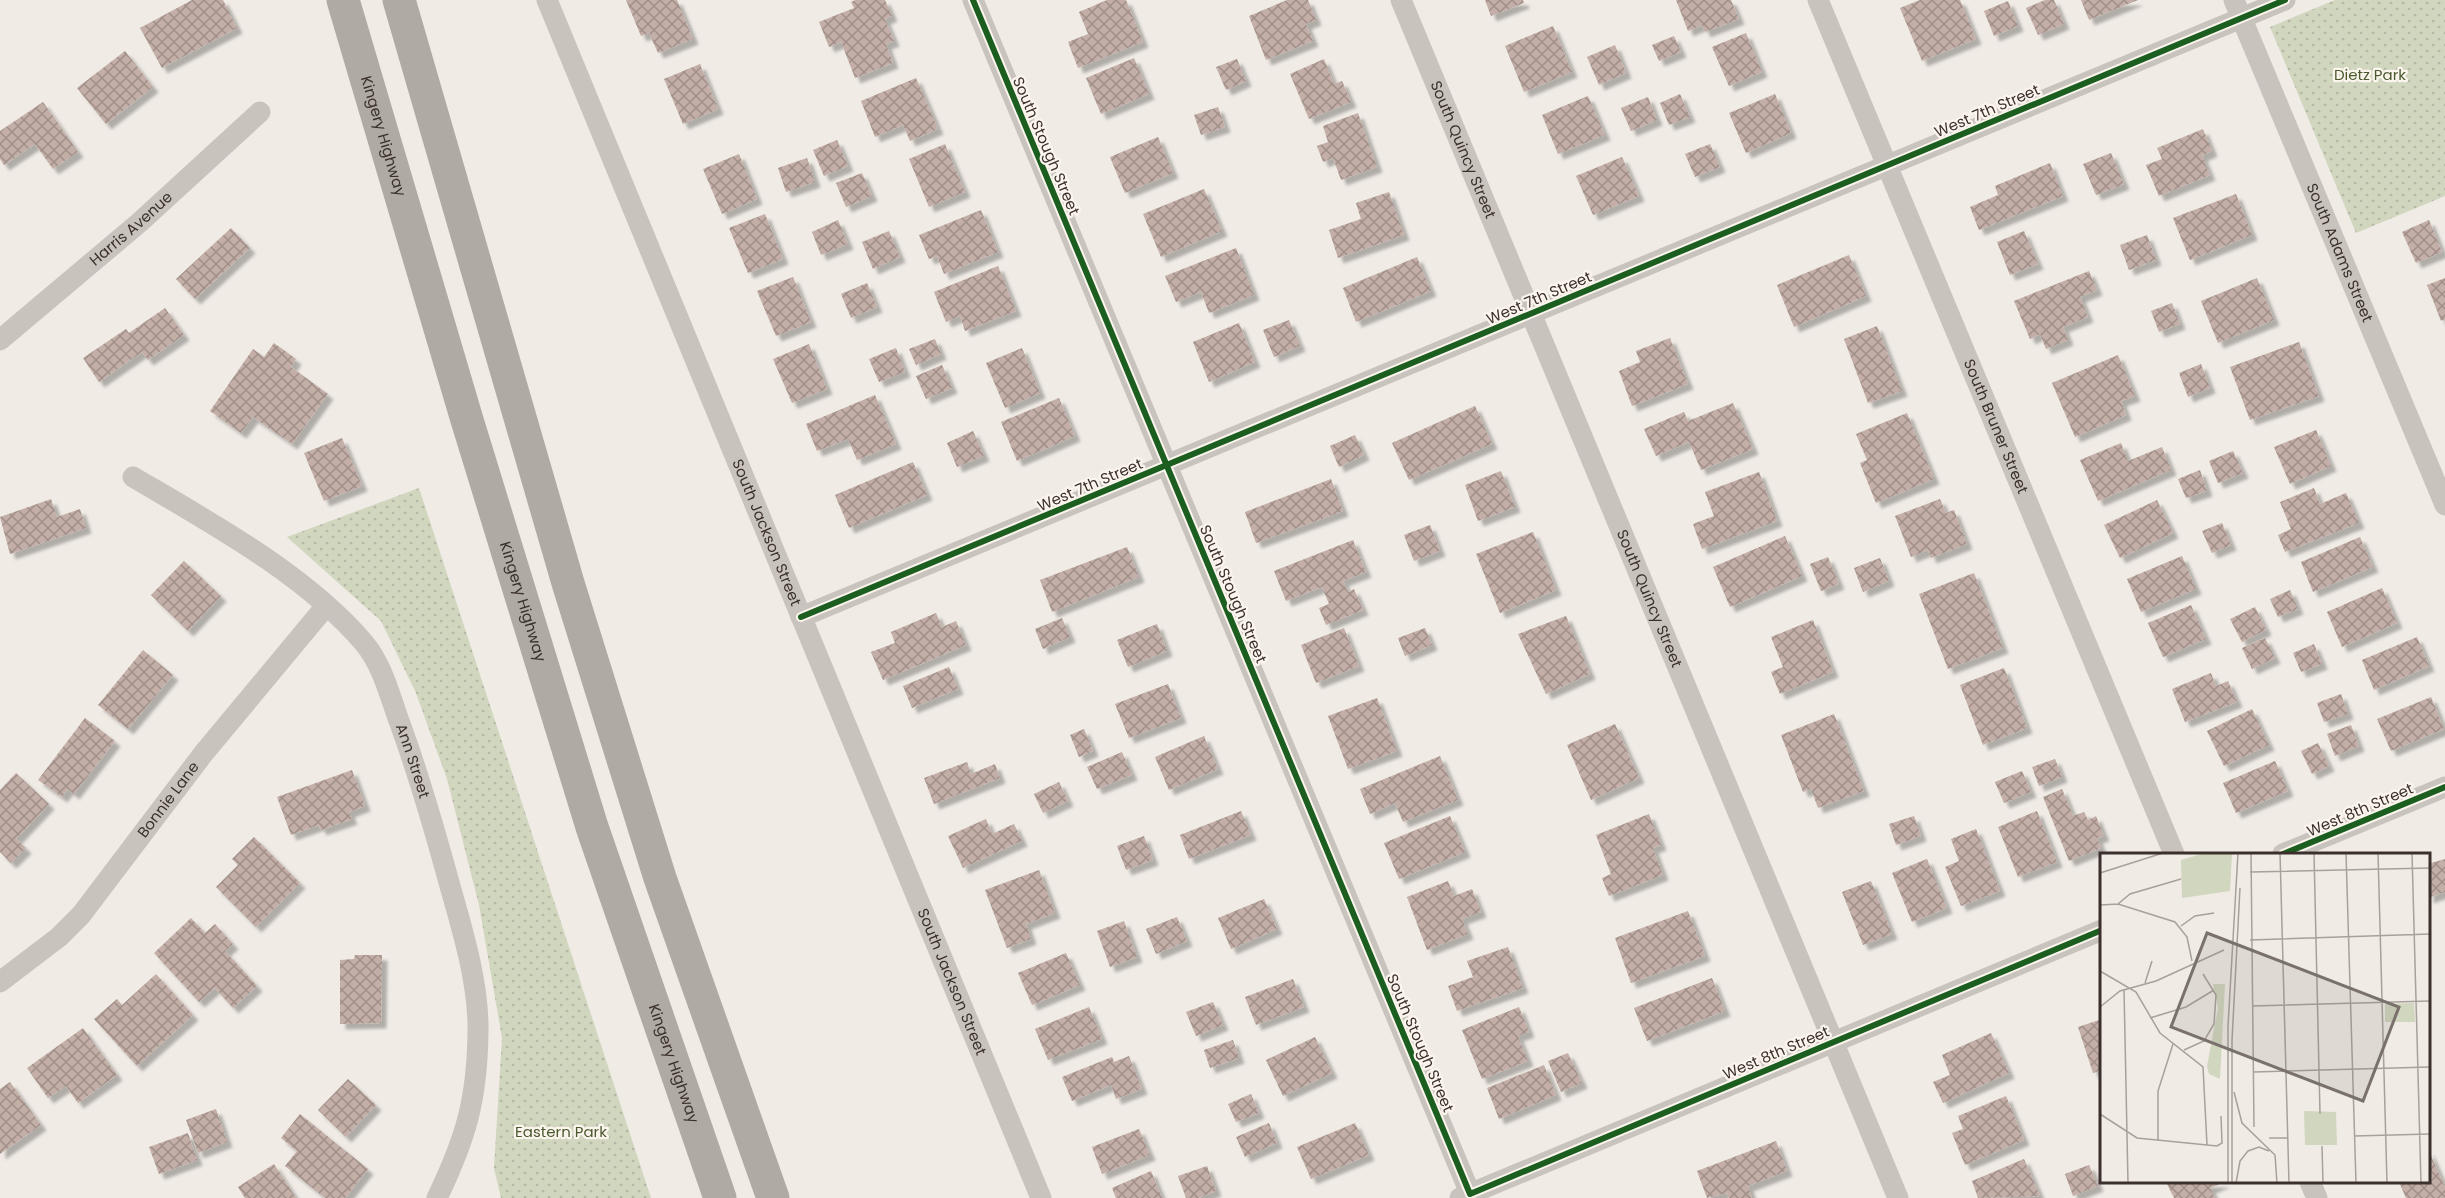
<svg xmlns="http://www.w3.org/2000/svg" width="2445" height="1198" viewBox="0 0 2445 1198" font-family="Poppins,sans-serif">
	<defs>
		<pattern id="park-dots" width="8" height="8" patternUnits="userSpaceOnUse" patternTransform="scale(1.5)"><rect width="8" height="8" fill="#d1d6bf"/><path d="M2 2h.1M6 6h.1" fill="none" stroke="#b4b8a4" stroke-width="1.8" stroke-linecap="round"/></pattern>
		<pattern id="building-cross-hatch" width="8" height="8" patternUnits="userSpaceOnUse" patternTransform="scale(1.5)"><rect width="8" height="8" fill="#c3afa7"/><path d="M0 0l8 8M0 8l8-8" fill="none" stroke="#a08f88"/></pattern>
		<filter id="shadow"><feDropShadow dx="5.5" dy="5.5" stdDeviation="1.5" flood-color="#0004"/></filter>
	</defs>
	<rect width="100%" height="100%" fill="#f0ebe5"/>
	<!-- park -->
	<g fill="url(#park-dots)">
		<polygon points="2335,0 2445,0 2445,196 2356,233 2270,27"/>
		<polygon points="419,488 651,1198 501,1198 494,1168 502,1038 479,905 447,779 416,693 381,621 287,537"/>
	</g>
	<!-- building -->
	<g fill="url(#building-cross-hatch)" filter="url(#shadow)">
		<polygon points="192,0 223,0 237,28 162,68 140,28"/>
		<polygon points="626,0 677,0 693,39 658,53 649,33 641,36"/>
		<polygon points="855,0 885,0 892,16 885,19 894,41 886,44 893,63 855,78 841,42 829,47 819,22 854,8 851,2"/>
		<polygon points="1107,0 1126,0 1143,42 1078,68 1068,42 1088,34 1079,12"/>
		<polygon points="1287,0 1308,0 1316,20 1306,24 1313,41 1266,60 1249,16"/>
		<polygon points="1485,0 1523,0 1524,3 1491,16"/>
		<polygon points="1676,0 1731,0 1739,19 1705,32 1702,25 1688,31"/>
		<polygon points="1920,0 1960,0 1976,39 1922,61 1900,8"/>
		<polygon points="2045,0 2054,0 2064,24 2038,35 2026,8"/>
		<polygon points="2081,0 2138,0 2089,20"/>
		<polygon points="2008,1 2018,26 1994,36 1984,11"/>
		<polygon points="1553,26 1572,72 1524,92 1505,46"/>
		<polygon points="1746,33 1762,72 1729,86 1712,47"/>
		<polygon points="1674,36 1681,52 1659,61 1652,45"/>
		<polygon points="1615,45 1626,73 1599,85 1587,57"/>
		<polygon points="125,51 153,87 106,124 77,88"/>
		<polygon points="1134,58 1149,94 1101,114 1086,78"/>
		<polygon points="1237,59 1246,81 1226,90 1216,67"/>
		<polygon points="1324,59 1334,84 1342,81 1351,102 1309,119 1290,74"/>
		<polygon points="700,64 718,109 683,124 664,79"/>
		<polygon points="916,78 938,129 910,141 903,125 875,137 861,101"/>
		<polygon points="1680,94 1690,117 1669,125 1660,103"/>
		<polygon points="1775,94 1791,133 1746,153 1729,113"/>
		<polygon points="1588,96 1605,135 1558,154 1542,115"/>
		<polygon points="1648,97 1657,120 1631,131 1621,108"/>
		<polygon points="43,102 78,152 53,169 35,144 4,165 0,159 0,131"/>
		<polygon points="1218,107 1225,127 1201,135 1194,115"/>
		<polygon points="1358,113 1377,167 1341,180 1333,158 1323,162 1317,146 1328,142 1323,126"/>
		<polygon points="2203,129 2212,151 2202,156 2210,175 2159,196 2146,165 2162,159 2157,148"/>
		<polygon points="1158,137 1173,173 1125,193 1110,157"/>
		<polygon points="837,140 848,166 824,176 813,150"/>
		<polygon points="945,144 965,192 929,207 909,159"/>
		<polygon points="1710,144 1720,167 1695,177 1685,154"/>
		<polygon points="2111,153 2124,184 2096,195 2083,164"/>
		<polygon points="739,154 757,199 722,214 703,169"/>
		<polygon points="1622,157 1639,196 1593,215 1576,176"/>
		<polygon points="807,158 815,182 786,192 778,168"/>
		<polygon points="2050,163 2063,196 1979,230 1970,207 1998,195 1995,186"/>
		<polygon points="862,173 872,196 846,207 836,183"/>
		<polygon points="1204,189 1222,231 1161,257 1143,214"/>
		<polygon points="1389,192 1404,235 1338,258 1329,230 1361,219 1356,203"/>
		<polygon points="2236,194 2252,235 2190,260 2173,218"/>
		<polygon points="981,210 998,252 944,274 937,256 929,259 919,235"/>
		<polygon points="765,214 783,259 748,273 729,228"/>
		<polygon points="838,220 848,244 821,255 812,232"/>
		<polygon points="2429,220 2442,252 2416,263 2402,232"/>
		<polygon points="231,228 250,248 195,299 176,279"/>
		<polygon points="889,231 900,257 873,269 862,242"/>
		<polygon points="2024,231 2038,264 2010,275 1997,242"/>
		<polygon points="2147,235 2156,260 2129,270 2120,245"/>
		<polygon points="1236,248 1254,295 1209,313 1201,292 1176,302 1165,276"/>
		<polygon points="1849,255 1866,296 1794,327 1777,285"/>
		<polygon points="1417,257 1431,291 1356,322 1343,288"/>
		<polygon points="998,266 1016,311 965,331 960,316 946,322 934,292"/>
		<polygon points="2089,271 2097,290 2080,297 2088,317 2063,327 2068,340 2046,349 2040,334 2030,339 2014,301"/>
		<polygon points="793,277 811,322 776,336 757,291"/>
		<polygon points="2257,278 2274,320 2218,343 2201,301"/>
		<polygon points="2445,278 2445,319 2441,321 2427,285"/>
		<polygon points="867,283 877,307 851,318 841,294"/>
		<polygon points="2172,303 2180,324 2159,332 2151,311"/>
		<polygon points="165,308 184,335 148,360 142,352 99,382 83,358 126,329 129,333"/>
		<polygon points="1289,320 1300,346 1274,357 1263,330"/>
		<polygon points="1239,323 1255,362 1209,382 1193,342"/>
		<polygon points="1877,326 1902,391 1868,403 1844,339"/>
		<polygon points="1670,338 1688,384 1632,406 1619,371 1640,362 1636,351"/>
		<polygon points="935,339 941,354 916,365 909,349"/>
		<polygon points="2299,342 2319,396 2250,420 2230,367"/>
		<polygon points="274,343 296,359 291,367 328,394 292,444 253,417 241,433 210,411 253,349 264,357"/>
		<polygon points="809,344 827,389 792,403 773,359"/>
		<polygon points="896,348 905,372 879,382 869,359"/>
		<polygon points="1022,348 1040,393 1005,408 986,363"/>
		<polygon points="2118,355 2135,396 2121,401 2126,415 2075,437 2052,383"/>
		<polygon points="2201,364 2210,388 2188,397 2179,373"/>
		<polygon points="942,365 952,388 926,399 916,376"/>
		<polygon points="875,395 896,444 857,460 848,439 817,451 806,424"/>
		<polygon points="1059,398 1075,436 1017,461 1001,422"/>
		<polygon points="1733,403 1753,449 1701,470 1689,442 1656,456 1644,429 1684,412 1688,421"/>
		<polygon points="1475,406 1492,444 1409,480 1392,443"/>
		<polygon points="1907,413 1934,479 1876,503 1860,463 1867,460 1856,434"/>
		<polygon points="2316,430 2331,466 2290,484 2274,447"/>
		<polygon points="973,431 984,456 957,467 947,443"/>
		<polygon points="1355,435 1364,455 1339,467 1330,446"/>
		<polygon points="342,438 362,486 324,501 304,453"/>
		<polygon points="2121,443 2128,461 2162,447 2171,470 2098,501 2080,460"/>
		<polygon points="2233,451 2243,473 2218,483 2209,461"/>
		<polygon points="913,462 927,495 849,528 835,495"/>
		<polygon points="2200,470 2207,491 2186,498 2178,479"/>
		<polygon points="1501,471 1515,507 1478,521 1465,485"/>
		<polygon points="1759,472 1777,521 1702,549 1693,524 1714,516 1705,492"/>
		<polygon points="1331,479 1343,511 1256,543 1245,512"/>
		<polygon points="2314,488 2320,504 2346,493 2359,523 2285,552 2278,535 2291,529 2280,502"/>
		<polygon points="51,499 57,517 80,509 86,528 10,554 0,517"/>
		<polygon points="1940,499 1946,513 1954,510 1967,544 1931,558 1928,550 1911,557 1895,516"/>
		<polygon points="2157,500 2173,533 2120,558 2104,525"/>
		<polygon points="2222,523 2231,545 2212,553 2202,531"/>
		<polygon points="1430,525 1440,551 1414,561 1404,535"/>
		<polygon points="1533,532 1556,590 1500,613 1476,554"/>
		<polygon points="1785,536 1802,576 1730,607 1713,567"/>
		<polygon points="2360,537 2373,567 2313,592 2301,562"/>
		<polygon points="1353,540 1366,572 1343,581 1348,592 1354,589 1363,610 1326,625 1319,608 1329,604 1322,587 1286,601 1274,571"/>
		<polygon points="1127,547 1139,577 1052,612 1040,580"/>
		<polygon points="2182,556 2196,589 2141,612 2127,579"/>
		<polygon points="1828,557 1839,584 1821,591 1810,564"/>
		<polygon points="1880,558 1889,581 1863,592 1854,568"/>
		<polygon points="184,561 221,596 188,631 151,595"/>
		<polygon points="1974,573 2003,648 1948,669 1919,594"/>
		<polygon points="2382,588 2397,623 2342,647 2327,612"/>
		<polygon points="2290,590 2298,609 2278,617 2270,599"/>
		<polygon points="2191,605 2206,639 2163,657 2148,623"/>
		<polygon points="2255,607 2266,630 2242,642 2230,619"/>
		<polygon points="936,613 942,627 956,621 966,645 883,680 871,652 895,643 891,632"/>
		<polygon points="1566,616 1590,674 1546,694 1518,634"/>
		<polygon points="1062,618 1070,637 1043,649 1035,629"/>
		<polygon points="1813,620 1833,672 1780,694 1771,672 1783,667 1771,637"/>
		<polygon points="1157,624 1167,651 1128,667 1117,640"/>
		<polygon points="1344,628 1359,666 1316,683 1301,645"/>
		<polygon points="1425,628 1432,645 1405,656 1398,638"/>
		<polygon points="2417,637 2429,666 2374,690 2362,660"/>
		<polygon points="2265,638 2275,658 2252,669 2242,648"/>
		<polygon points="2314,644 2322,664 2301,672 2293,653"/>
		<polygon points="143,650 173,675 128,729 98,705"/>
		<polygon points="949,667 958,689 912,708 903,686"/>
		<polygon points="2004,668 2027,728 1983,745 1960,685"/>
		<polygon points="2211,673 2216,686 2228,681 2237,702 2185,722 2172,689"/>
		<polygon points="1168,684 1181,718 1129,738 1115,704"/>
		<polygon points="2341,694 2348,714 2324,722 2317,703"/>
		<polygon points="2431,697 2444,729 2391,751 2377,719"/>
		<polygon points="1377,698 1397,751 1348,769 1328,716"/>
		<polygon points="2252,709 2269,745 2224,766 2207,731"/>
		<polygon points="1834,714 1864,791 1818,808 1811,789 1803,792 1781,735"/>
		<polygon points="85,718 115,741 74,794 68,789 62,797 38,780"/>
		<polygon points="1615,724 1639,778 1591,800 1567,745"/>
		<polygon points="2351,725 2359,746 2335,756 2327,734"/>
		<polygon points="1084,729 1093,751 1079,757 1070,735"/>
		<polygon points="1204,736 1218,769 1169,790 1155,757"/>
		<polygon points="2318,743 2329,766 2312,774 2301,751"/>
		<polygon points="1122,752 1132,775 1097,789 1087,767"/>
		<polygon points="1440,756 1458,800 1403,822 1395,803 1370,814 1360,789"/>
		<polygon points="2055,759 2062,777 2039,786 2032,767"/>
		<polygon points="2275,761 2288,791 2236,813 2223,783"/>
		<polygon points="967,762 971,774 995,764 1000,778 934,804 924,778"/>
		<polygon points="352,770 365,806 349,812 352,819 321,830 319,825 291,835 277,797"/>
		<polygon points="2022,771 2031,792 2004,803 1995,782"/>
		<polygon points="16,773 49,804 16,839 26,848 11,863 0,852 0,790"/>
		<polygon points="1059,782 1068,801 1043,813 1034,794"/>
		<polygon points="2062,789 2073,816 2084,812 2088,820 2096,816 2104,836 2097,838 2101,848 2069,861 2043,797"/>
		<polygon points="1241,811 1251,835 1189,859 1180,835"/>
		<polygon points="2037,811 2057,862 2018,877 1998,827"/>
		<polygon points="1649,814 1661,845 1653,848 1663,875 1609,896 1602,878 1611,874 1596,835"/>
		<polygon points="1450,816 1465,852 1399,879 1384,843"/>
		<polygon points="1914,816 1921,836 1896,845 1889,824"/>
		<polygon points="986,819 992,834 1014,824 1022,841 963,868 948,836"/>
		<polygon points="1976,829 2000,891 1961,906 1945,867 1959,861 1951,839"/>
		<polygon points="1144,836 1153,860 1126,870 1117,846"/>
		<polygon points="254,837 300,883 256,927 216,887 238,865 232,859"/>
		<polygon points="1927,859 1947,908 1912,922 1892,873"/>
		<polygon points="2445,859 2445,892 2428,898 2428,864"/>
		<polygon points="1039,870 1055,913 1026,924 1031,939 1007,948 985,890"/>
		<polygon points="1448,881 1454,896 1472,889 1481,912 1462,919 1468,934 1427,950 1407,897"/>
		<polygon points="1871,881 1892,934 1863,945 1842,892"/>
		<polygon points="1264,899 1277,929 1231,949 1218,918"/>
		<polygon points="1688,911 1705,956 1631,983 1615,938"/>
		<polygon points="1177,917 1187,941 1156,954 1146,929"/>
		<polygon points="191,918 205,933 215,924 233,944 225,951 257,986 233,1008 215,988 199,1002 154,953"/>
		<polygon points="1124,921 1137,957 1110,967 1097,931"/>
		<polygon points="1508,947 1523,988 1457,1011 1448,986 1473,977 1467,961"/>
		<polygon points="1066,953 1080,985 1032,1005 1018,973"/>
		<polygon points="355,955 382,955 381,1023 340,1024 340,960 354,959"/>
		<polygon points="156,974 193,1015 137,1066 94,1019 117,999 122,1005"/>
		<polygon points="1712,978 1725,1011 1647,1041 1634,1008"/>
		<polygon points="1293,979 1304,1007 1256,1025 1245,997"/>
		<polygon points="1213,1002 1223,1025 1196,1036 1186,1012"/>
		<polygon points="1089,1007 1102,1039 1048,1060 1035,1029"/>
		<polygon points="1519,1007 1529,1032 1518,1036 1528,1061 1482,1079 1462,1030"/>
		<polygon points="2102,1019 2102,1070 2093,1073 2078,1027"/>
		<polygon points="83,1028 117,1075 78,1103 66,1086 48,1098 27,1068"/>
		<polygon points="1991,1033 2009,1073 1943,1103 1933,1082 1950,1075 1942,1055"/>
		<polygon points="1315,1037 1332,1073 1283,1096 1266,1060"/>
		<polygon points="1233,1040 1239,1058 1210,1068 1204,1050"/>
		<polygon points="1568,1053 1582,1083 1561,1092 1548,1061"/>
		<polygon points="1129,1056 1142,1089 1116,1099 1111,1085 1072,1101 1062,1077 1112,1057 1114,1062"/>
		<polygon points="1544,1065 1556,1095 1499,1119 1487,1088"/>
		<polygon points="348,1079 376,1105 346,1137 318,1110"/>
		<polygon points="10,1082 41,1125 0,1154 0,1089"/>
		<polygon points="1251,1094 1259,1113 1236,1122 1228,1104"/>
		<polygon points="2006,1096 2024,1140 1965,1165 1952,1133 1963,1129 1958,1116"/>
		<polygon points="216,1109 227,1142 198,1153 186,1120"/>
		<polygon points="300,1114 368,1169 345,1198 325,1198 285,1166 297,1151 281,1138"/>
		<polygon points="1269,1123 1277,1143 1245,1157 1236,1137"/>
		<polygon points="1355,1123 1369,1155 1311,1179 1297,1147"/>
		<polygon points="1139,1129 1150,1155 1102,1174 1092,1147"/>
		<polygon points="188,1133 197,1160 159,1174 149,1147"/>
		<polygon points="1776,1141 1787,1171 1748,1186 1752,1198 1729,1198 1727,1193 1707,1198 1697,1171"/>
		<polygon points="2428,1149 2445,1187 2445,1198 2406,1198 2399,1182 2428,1182"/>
		<polygon points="2024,1159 2040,1196 1978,1198 1972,1181"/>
		<polygon points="274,1164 296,1198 245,1198 238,1187"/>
		<polygon points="2089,1165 2098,1186 2073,1196 2065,1174"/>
		<polygon points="1207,1166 1216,1191 1198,1198 1186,1198 1178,1176"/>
		<polygon points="1151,1171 1162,1198 1116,1198 1112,1188"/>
		<polygon points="2166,1182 2225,1182 2210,1188 2215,1198 2174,1198"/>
	</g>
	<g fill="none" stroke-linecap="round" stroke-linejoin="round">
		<!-- street -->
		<g stroke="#c9c3be" stroke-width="21">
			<path id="s1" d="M547 0 1041 1198"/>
			<polyline points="973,0 1472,1198"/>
			<path id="s2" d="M1401 0 1898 1198"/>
			<path id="s3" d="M1818 0 2174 854"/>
			<path id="s4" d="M2234 0 2445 505"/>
			<path id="s5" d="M0 340 140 222 260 112"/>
			<path id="s6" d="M133 477C211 523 305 574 364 643 382 664 390 696 399 721 419 775 435 831 450 886 463 932 479 984 478 1033 477 1100 466 1138 437 1198"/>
			<polyline points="801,617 2285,0"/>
			<polyline points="2283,854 2445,787"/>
			<path id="s7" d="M0 982 59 937 81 915 203 754 326 606"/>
			<polyline points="2310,1182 2317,1198"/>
			<polyline points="1460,1198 2102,930"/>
		</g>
		<!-- highway -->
		<g stroke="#afaaa4" stroke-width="33">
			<path id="s8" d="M343 0 467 420 592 827 720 1198"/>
			<polyline points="399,0 568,583 660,878 773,1198"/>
		</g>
		<!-- cycleway casing -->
		<g stroke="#fbf5ee" stroke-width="10">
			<g id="cycleway">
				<polyline points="973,0 1470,1194 2102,930"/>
				<polyline points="801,617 2285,0"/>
				<polyline points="2283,854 2445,787"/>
			</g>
		</g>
		<!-- cycleway -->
		<use href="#cycleway" stroke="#1b5e20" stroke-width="6"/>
	</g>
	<g text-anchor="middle" stroke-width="4.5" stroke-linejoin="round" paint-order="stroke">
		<!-- park labels -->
		<g font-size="15" fill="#4a5a2e" stroke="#fbf5ee">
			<text x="2370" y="80">Dietz Park</text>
			<text x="561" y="1137">Eastern Park</text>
		</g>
		<!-- street labels -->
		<g font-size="15" fill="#3b302b" stroke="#fbf5ee">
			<text transform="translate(1987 111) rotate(-23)" y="5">West 7th Street</text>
			<text dy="5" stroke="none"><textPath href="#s8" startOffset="142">Kingery Highway</textPath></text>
			<text transform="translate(1046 146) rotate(67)" y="5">South Stough Street</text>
			<text dy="5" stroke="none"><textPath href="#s2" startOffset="162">South Quincy Street</textPath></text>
			<text dy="5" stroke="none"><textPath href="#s5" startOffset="172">Harris Avenue</textPath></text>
			<text dy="5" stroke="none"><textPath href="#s4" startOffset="274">South Adams Street</textPath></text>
			<text transform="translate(1539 298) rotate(-23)" y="5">West 7th Street</text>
			<text dy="5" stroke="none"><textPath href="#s3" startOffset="462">South Bruner Street</textPath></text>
			<text transform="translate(1090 485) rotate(-23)" y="5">West 7th Street</text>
			<text dy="5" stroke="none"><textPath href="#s1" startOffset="576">South Jackson Street</textPath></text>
			<text transform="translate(1233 594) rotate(67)" y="5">South Stough Street</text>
			<text dy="5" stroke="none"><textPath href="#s2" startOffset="648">South Quincy Street</textPath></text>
			<text dy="5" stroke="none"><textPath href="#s8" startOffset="628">Kingery Highway</textPath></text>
			<text dy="5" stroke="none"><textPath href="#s6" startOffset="414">Ann Street</textPath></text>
			<text dy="5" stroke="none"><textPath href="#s7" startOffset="250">Bonnie Lane</textPath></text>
			<text transform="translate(2360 810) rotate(-23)" y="5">West 8th Street</text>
			<text dy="5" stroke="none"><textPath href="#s1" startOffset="1062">South Jackson Street</textPath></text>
			<text transform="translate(1420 1043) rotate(67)" y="5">South Stough Street</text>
			<text transform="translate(1776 1053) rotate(-23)" y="5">West 8th Street</text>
			<text dy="5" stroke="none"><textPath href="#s8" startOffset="1114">Kingery Highway</textPath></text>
		</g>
	</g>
	<!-- overview -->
	<g transform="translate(2100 853)">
		<rect width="330" height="330" fill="#f0ebe5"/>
		<path d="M105 0H132L130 38 82 45 81 7ZM113 131H125L120 226 109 221 107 213 118 155ZM314 150 315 169H285V151ZM204 258 236 259 237 292H205Z" fill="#d1d6bf"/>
		<path fill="none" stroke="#a8a09b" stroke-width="1.5" d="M151 0 154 274M180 0 189 330M214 0 220 261M246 0 256 330M278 0 287 330M312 0 321 330M150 19 330 15M0 20 63 0M18 51 30 41 81 26M0 52 18 51 75 69 87 84 92 108M81 73 95 63 114 60M150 87 330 81M0 118 36 139 60 180 103 214 107 292M45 130 52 108M24 136 28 330M152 153 330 148M0 154 20 138 56 128 124 97M50 165 86 154 114 137M84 197 104 188 114 171 116 142 103 121M153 219 330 214M134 239 142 270 175 302 177 330M0 261 37 285 117 293 122 290 121 263M254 283 330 281M169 285H188M58 288V238L73 191M222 293 223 330M128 330V173L138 0M132 330V187L140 35M136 330 140 308 148 298 159 294 169 298"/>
		<path fill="#7a716c" fill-opacity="0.15" stroke="#7a716c" stroke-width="3" d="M107 80 299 154 263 248 71 174Z"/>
		<rect width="330" height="330" fill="none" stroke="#3b302b" stroke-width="3"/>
	</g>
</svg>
